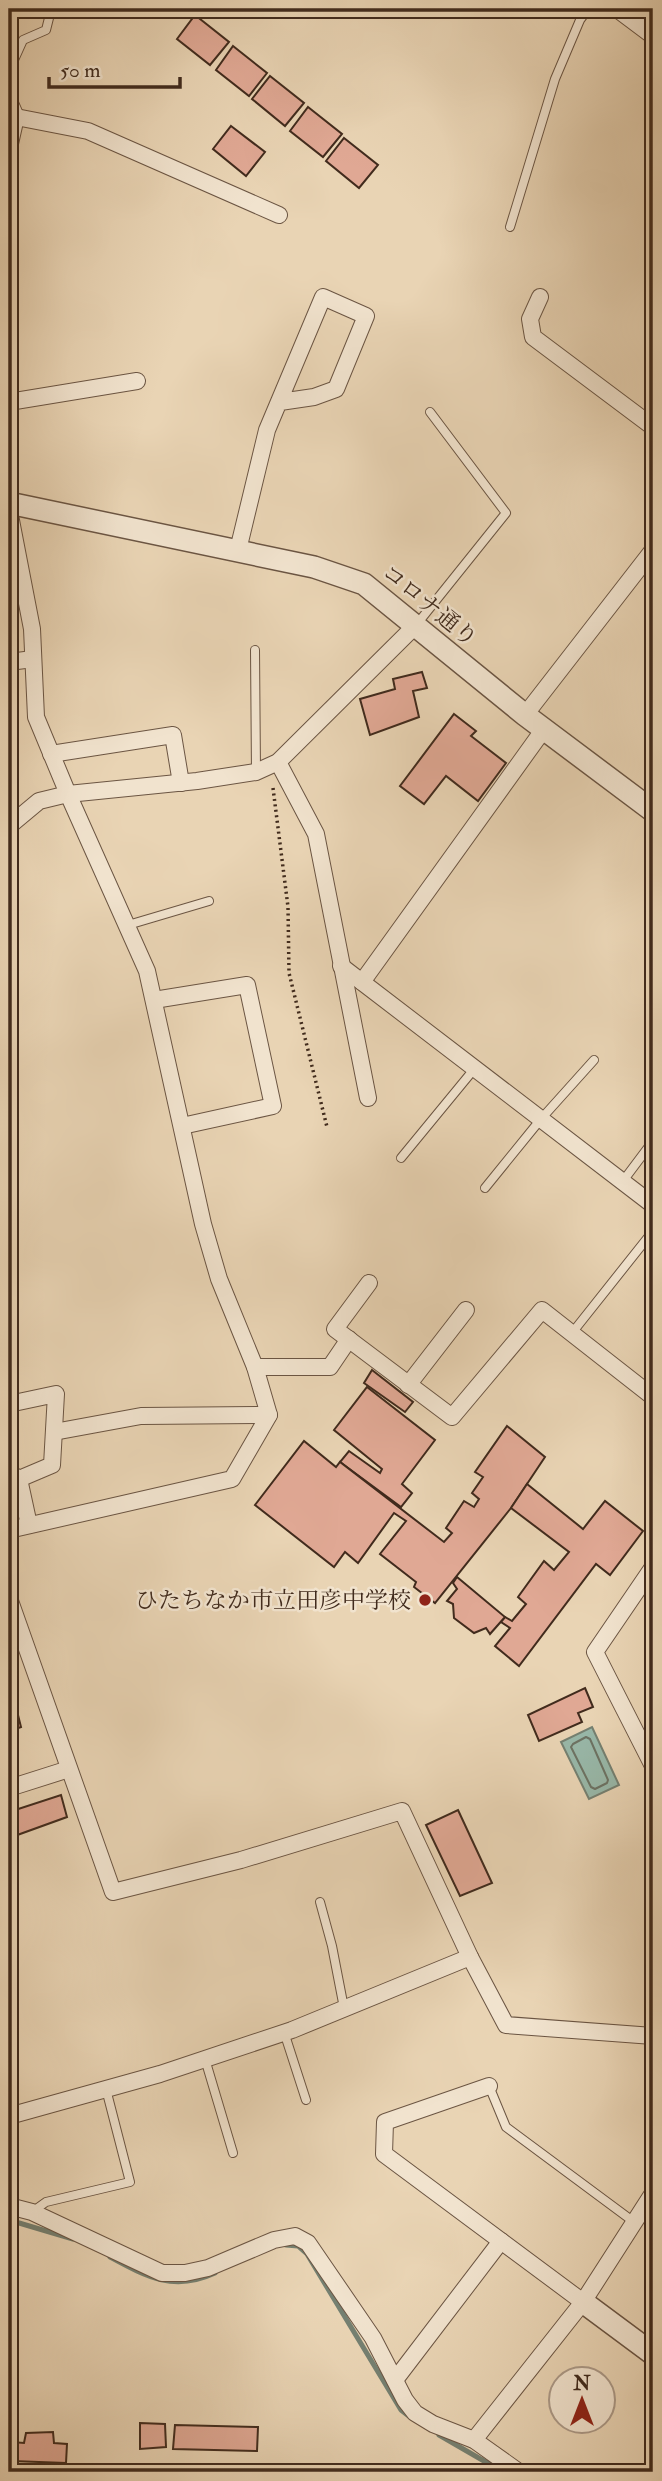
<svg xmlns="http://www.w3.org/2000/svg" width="662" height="2481" viewBox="0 0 662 2481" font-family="'IM FELL Double Pica','Noto Serif JP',serif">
	<rect width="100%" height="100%" fill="#e9d4b4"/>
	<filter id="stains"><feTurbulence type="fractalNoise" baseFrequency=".00286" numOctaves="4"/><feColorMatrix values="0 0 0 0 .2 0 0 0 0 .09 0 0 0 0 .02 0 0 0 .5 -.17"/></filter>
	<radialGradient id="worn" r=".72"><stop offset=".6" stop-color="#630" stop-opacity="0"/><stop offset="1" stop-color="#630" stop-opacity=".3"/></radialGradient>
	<!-- water -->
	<polygon fill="#98b8a9" stroke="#758071" stroke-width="2" points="592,1727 619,1785 589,1799 561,1742"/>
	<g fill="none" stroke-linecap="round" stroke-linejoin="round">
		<!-- shore -->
		<polygon stroke="#6c7263" stroke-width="2" points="586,1737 590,1739 608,1780 607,1783 595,1789 591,1787 571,1747 573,1744"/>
		<!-- stream -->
		<g stroke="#758071" stroke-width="5">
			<polyline points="9,2220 73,2239"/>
			<polyline points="286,2245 298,2246 307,2254 401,2410 410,2417"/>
			<path d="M110 2257C147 2277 174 2292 215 2273"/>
			<polyline points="439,2435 503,2472"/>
		</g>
	</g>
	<!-- building -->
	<g fill="#e0a894" stroke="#412b1d" stroke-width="2">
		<polygon points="195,15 229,42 210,65 177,39"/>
		<polygon points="233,46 267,73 249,96 216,70"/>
		<polygon points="270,76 304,103 285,126 252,99"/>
		<polygon points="308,107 342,134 323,157 290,131"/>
		<polygon points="231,126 265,152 246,176 213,149"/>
		<polygon points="344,138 378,165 359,188 326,161"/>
		<polygon points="422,672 427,688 413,691 419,717 370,735 360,699 395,689 393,679"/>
		<polygon points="454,714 476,731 471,736 506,763 478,801 446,776 424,804 400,786"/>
		<polygon points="372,1370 413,1402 405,1412 364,1383"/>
		<polygon points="367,1387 435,1440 402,1484 412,1493 401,1507 340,1462 349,1451 380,1473 382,1469 334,1430"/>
		<polygon points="507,1426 545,1457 511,1508 435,1603 414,1587 416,1582 380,1554 406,1521 394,1513 358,1563 345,1552 334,1567 255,1505 304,1441 336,1467 340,1462 444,1542 452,1533 446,1528 464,1501 474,1507 479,1499 472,1493 483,1477 475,1472"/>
		<polygon points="527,1484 583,1529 605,1501 643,1531 610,1575 596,1564 519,1666 495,1646 510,1628 501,1622 505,1617 512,1621 526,1604 518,1597 544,1561 554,1570 569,1552 511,1508"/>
		<polygon points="457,1577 505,1617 490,1634 486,1628 474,1633 454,1618 453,1604 447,1601 457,1589 453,1583"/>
		<polygon points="585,1688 593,1707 578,1713 582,1722 539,1741 528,1715"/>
		<polygon points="16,1707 21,1727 9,1731 9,1710"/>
		<polygon points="61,1795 67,1817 9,1838 9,1812"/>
		<polygon points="458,1810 492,1883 460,1896 426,1825"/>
		<polygon points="140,2423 165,2424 166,2447 140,2449"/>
		<polygon points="175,2425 258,2427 257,2451 173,2449"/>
		<polygon points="53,2432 54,2443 67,2444 66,2463 12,2461 12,2442 24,2443 26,2433"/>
	</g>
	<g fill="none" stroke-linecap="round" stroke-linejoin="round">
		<!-- service casing -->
		<g stroke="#6b5543" stroke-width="10">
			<g id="service">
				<polyline points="9,71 23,40 46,30 50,14 49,9"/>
				<polyline points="510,227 555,79 580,20 588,9"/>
				<polyline points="417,624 506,513 430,412"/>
				<polyline points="255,650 256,772"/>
				<polyline points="128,925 209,901"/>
				<polyline points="401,1158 475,1068"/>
				<polyline points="623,1181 653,1141"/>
				<polyline points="485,1188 541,1119 594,1060"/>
				<polyline points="572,1333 653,1231"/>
				<polyline points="320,1902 332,1946 344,2008"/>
				<polyline points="284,2032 306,2100"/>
				<polyline points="205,2059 233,2153"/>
				<polyline points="489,2086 506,2127 634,2222"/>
				<polyline points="32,2212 46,2202 130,2182 106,2089"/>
			</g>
		</g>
		<!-- minor casing -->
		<g stroke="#6b5543" stroke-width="18">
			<g id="minor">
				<polyline points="617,9 653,36"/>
				<polyline points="9,101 16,117 9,148"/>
				<polyline points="16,117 88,131 279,215"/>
				<polyline points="540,297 530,319 533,337 653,427"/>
				<polyline points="9,402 137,381"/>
				<polyline points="9,510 32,629 36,717 68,794 147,971 203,1224 219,1279 255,1367 269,1415 232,1479 9,1530"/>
				<polyline points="238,550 267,430 323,297 366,316 336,389 314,397 280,402"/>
				<polyline points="9,662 33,659"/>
				<polyline points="525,715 653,550"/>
				<polyline points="51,754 173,735 181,783"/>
				<polyline points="278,762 316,834 368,1098"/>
				<polyline points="9,826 39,801 68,794 197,781 256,772 278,762 415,626"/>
				<polyline points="341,966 653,1205"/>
				<polyline points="362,982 544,729"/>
				<polyline points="154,1000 247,985 273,1106 182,1126"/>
				<polyline points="369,1283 335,1329 452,1417 542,1310 653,1397"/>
				<polyline points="255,1367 330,1367 349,1339"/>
				<polyline points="408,1385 466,1310"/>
				<polyline points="9,1404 56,1394 52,1465 19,1479"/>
				<polyline points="54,1432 141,1416 269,1415"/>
				<polyline points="9,1472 19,1479 29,1525"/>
				<polyline points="653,1567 595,1652 653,1766"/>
				<polyline points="9,1598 113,1892 241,1860 402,1811 470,1957 506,2025 653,2036"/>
				<polyline points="9,1788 69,1769"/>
				<polyline points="489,2086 385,2122 384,2154 583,2302"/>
				<polyline points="9,2116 160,2074 292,2030 470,1957"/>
				<polyline points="9,2206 32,2212 162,2273 185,2273 208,2268 274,2240 295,2236 308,2243 373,2338 405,2400 415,2413 433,2424 474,2440 519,2472"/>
				<polyline points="395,2380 501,2241"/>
				<polyline points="474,2440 583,2302 653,2193"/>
				<polyline points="651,2472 653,2469"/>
			</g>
		</g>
		<!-- tertiary casing -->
		<g stroke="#6b5543" stroke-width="24">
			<g id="tertiary">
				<polyline points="9,503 314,567 364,584 525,715 653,811"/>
				<polyline points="583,2302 653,2354"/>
			</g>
		</g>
		<!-- path -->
		<polyline stroke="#412b1d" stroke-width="3.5" stroke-dasharray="2 3.5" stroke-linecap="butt" points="273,788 288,907 289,973 327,1127"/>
		<!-- service -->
		<use href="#service" stroke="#f1e3ce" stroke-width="8"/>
		<!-- minor -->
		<use href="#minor" stroke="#f1e3ce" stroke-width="16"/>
		<!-- tertiary -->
		<use href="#tertiary" stroke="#f1e3ce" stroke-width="21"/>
	</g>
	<!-- markers -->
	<circle fill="#8f2418" stroke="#f1e3ce" stroke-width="2.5" cx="425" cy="1600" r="7"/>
	<g text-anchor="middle" stroke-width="5" stroke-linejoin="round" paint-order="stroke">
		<!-- street labels -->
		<g font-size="23" fill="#412b1d" stroke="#f1e3ce">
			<text transform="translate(430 605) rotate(39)" y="8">コロナ通り</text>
		</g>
		<!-- poi labels -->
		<g font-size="23" fill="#412b1d" stroke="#f1e3ce" text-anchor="end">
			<text x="411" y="1608">ひたちなか市立田彦中学校</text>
		</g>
	</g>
	<!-- margin -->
	<rect width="662" height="2481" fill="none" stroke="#e9d4b4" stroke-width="35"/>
	<rect x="10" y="10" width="641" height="2460" fill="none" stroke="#412b1d" stroke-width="3.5"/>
	<rect x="18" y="18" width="627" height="2446" fill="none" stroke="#412b1d" stroke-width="2"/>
	<!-- north arrow -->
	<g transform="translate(582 2400)"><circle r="33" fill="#f1e3ce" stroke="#ab9987" stroke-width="2"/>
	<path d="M0-5L12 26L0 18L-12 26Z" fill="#8f2418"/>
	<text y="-10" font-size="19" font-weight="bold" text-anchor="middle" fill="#412b1d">N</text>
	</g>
	<!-- scale -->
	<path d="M49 77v10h131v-10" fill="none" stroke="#412b1d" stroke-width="3.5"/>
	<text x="60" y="77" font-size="21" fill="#412b1d" stroke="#f1e3ce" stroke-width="5" paint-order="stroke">50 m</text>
	<rect width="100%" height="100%" filter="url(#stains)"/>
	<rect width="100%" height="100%" fill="url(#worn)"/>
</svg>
